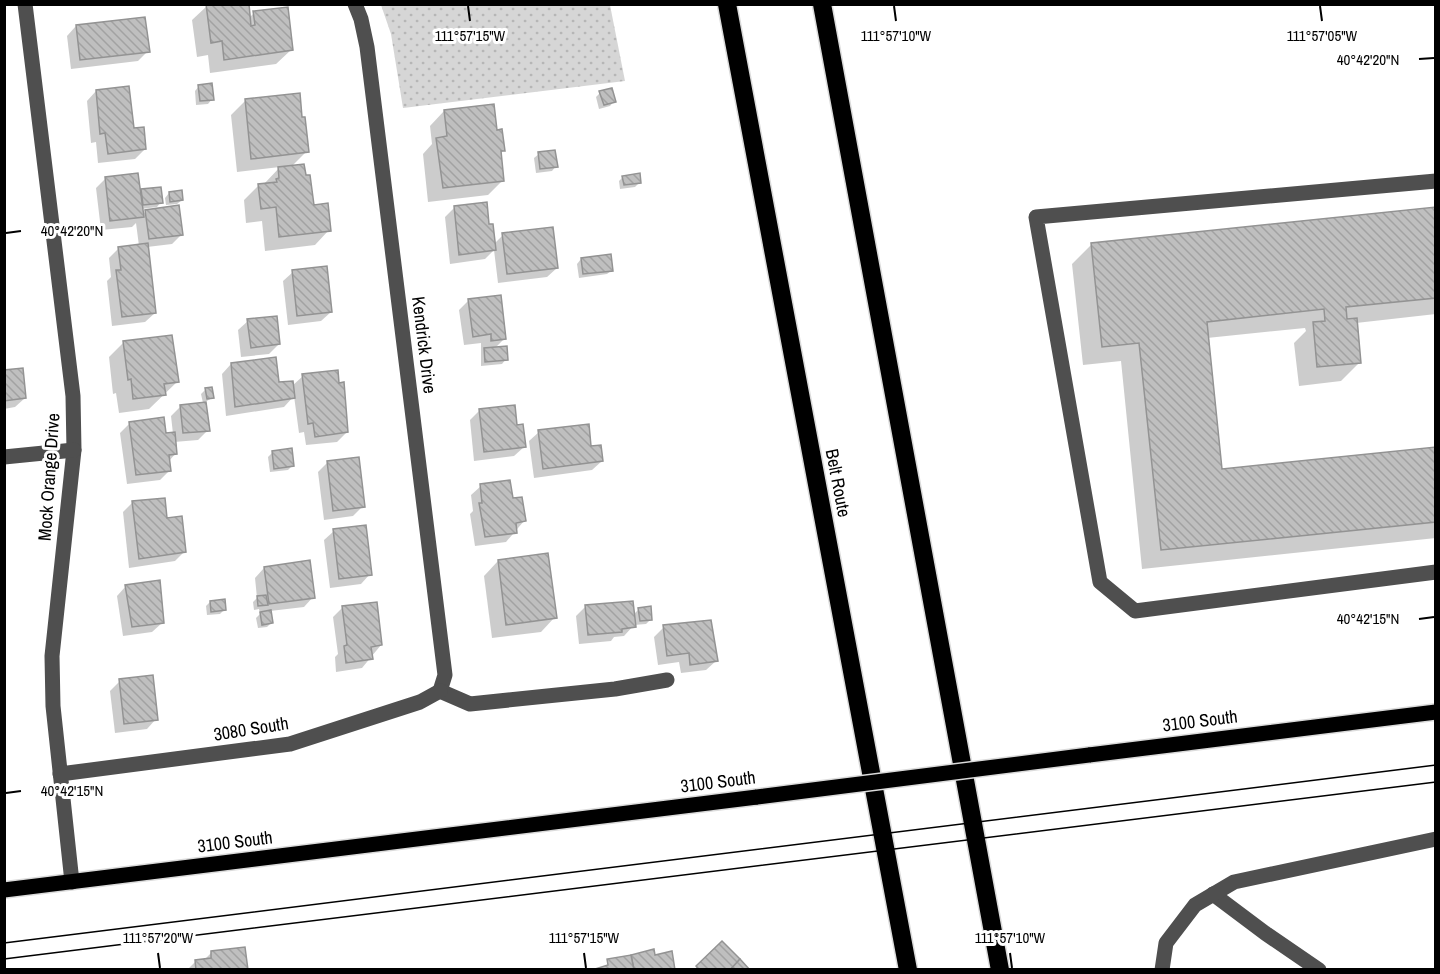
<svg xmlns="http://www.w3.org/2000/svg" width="1440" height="974" viewBox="0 0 1440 974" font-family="'Archivo Narrow',sans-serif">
	<defs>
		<pattern id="grass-dots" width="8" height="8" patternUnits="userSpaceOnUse" patternTransform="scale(1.5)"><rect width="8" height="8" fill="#d6d6d6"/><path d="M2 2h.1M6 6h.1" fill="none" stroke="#b6b6b6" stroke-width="1.8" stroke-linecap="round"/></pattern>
		<pattern id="building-back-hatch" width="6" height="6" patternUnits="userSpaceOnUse" patternTransform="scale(1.5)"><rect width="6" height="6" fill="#bfbfbf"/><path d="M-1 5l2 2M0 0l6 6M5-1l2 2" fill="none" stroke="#a2a2a2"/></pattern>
	</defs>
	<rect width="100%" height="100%" fill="#fff"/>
	<!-- grass -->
	<polygon fill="url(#grass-dots)" points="381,5 610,5 625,81 403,108 391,34"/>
	<!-- shadow -->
	<g fill="#0003">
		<polygon points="207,6 249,18 254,13 291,50 276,64 210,73 208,55 197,57 192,20"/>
		<polygon points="76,26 148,51 138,61 71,69 67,36"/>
		<polygon points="199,86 212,99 208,104 196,105 195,91"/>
		<polygon points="96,91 133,130 145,149 135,159 98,163 96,142 91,143 87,101"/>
		<polygon points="600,93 614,101 610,106 599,109 596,97"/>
		<polygon points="245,101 307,151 291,167 313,207 329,230 315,245 265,251 262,221 246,223 244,200 259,185 264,184 280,167 237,172 231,115"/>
		<polygon points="444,111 496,131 504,150 500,154 503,180 488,195 428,202 423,154 432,144 430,126"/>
		<polygon points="539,154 556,166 552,171 536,173 534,158"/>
		<polygon points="623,177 640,182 635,187 620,189 619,181"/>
		<polygon points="106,178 139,194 142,191 161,202 157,207 141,209 142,215 146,211 182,234 172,244 147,247 155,313 145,322 112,326 107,281 111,277 109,258 119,248 139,246 136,223 132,227 101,230 96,188"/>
		<polygon points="169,193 182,200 177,204 166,205 165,198"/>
		<polygon points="455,207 488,226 494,244 503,235 557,268 547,277 498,283 494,250 485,259 450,264 445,217"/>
		<polygon points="1436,209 1436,314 1356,323 1360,362 1341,381 1299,386 1294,343 1306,331 1305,328 1207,338 1220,471 1436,448 1436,538 1142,569 1121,361 1083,365 1072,264 1092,244"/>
		<polygon points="581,259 612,270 607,274 579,278 577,264"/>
		<polygon points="293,272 331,312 321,321 288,325 283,281"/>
		<polygon points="469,300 504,339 494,349 506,359 502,364 481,366 481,343 464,345 459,310"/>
		<polygon points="248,321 279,344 269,354 241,357 238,330"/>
		<polygon points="123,343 178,381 149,409 119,413 116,393 113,394 109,357"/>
		<polygon points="231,364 278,383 292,386 303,376 347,432 337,442 306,445 304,432 299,433 294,396 284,407 226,416 222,374"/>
		<polygon points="4,372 25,398 15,407 4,409"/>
		<polygon points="206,389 212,398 205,402 208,430 198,440 174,442 176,453 169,461 170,470 160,480 127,484 120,433 130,423 165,435 173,434 171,416 181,406 203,403 201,394"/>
		<polygon points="480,410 524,447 514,456 474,461 470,420"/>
		<polygon points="539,432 590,448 602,461 592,470 534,478 529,441"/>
		<polygon points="273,452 293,465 288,470 270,472 268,457"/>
		<polygon points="328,462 363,506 353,516 324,520 318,472"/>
		<polygon points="481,486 511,500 524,521 506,542 475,546 470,514 473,511 471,495"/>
		<polygon points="133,502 166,520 185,551 175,561 129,568 123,512"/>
		<polygon points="334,531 370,574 361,584 330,588 324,540"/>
		<polygon points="498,561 555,617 541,632 492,638 484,576"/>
		<polygon points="264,568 313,597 304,607 270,611 272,622 267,627 258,628 256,618 260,614 259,609 254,610 253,602 257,598 255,578"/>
		<polygon points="126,586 162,623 152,632 123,636 117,596"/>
		<polygon points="210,602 225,609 220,614 207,615 206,606"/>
		<polygon points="586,606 633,615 639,609 651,619 646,624 634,625 624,636 614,637 611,641 579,644 576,616"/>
		<polygon points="343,607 381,645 362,668 336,672 335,657 338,654 333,617"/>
		<polygon points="664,627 716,661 706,670 681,673 679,662 658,665 654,637"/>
		<polygon points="120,681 156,719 147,729 115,733 110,691"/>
		<polygon points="211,953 246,970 187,970 196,961 204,960"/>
	</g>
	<!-- building -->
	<g fill="url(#building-back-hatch)" stroke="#939393" stroke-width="1.5">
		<polygon points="206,4 249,4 251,26 255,25 253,11 288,7 293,50 224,60 222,41 211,43"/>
		<polygon points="145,17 150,52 80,60 76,25"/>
		<polygon points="212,83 214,100 200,101 198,85"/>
		<polygon points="129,86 134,128 144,127 146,149 108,154 105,133 100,134 96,90"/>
		<polygon points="612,88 616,102 604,105 599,91"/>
		<polygon points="300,93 302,117 305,117 309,152 251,159 245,99"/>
		<polygon points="494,104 497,130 502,129 505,151 501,151 504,181 443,188 436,138 447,136 444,110"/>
		<polygon points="555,150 558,167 540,169 538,152"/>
		<polygon points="304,164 306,175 310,175 314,205 328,203 331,231 279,237 276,207 261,209 258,184 277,182 276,179 279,178 278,167"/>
		<polygon points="138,173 144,217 110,221 105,177"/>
		<polygon points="640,173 641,183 624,185 622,176"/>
		<polygon points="161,187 163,203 143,205 141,189"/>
		<polygon points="182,190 183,200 170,202 169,192"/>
		<polygon points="487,202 489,224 493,224 496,250 459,255 454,206"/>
		<polygon points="179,205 183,235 149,239 145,210"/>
		<polygon points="1436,207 1436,298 1346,307 1347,319 1357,318 1361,363 1317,367 1313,322 1325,321 1324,309 1207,322 1222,469 1436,447 1436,522 1161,550 1139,343 1102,347 1091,243"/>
		<polygon points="553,227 558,268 507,274 502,233"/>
		<polygon points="148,243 156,313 122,317 116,270 121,270 118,247"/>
		<polygon points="611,254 613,271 583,274 581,258"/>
		<polygon points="327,266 332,312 297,316 292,270"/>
		<polygon points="501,295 506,339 491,341 491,334 473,337 468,299"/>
		<polygon points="277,316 280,344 251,348 247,319"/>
		<polygon points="172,335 179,382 164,384 166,395 133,399 131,379 128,380 123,341"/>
		<polygon points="507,346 508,360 485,362 484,348"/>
		<polygon points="276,357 279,382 293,381 295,398 235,407 231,363"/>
		<polygon points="23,368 26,398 4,401 4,370"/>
		<polygon points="338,370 339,383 344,382 348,432 315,437 313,423 308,424 302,374"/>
		<polygon points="212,387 214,398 207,399 205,388"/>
		<polygon points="206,402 210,431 183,433 180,405"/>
		<polygon points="515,405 517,425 523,424 526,447 484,452 479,409"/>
		<polygon points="164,417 166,433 175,432 177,454 169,455 171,471 136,475 129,422"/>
		<polygon points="589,424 591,446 601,445 603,461 543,469 538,430"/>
		<polygon points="292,448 294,466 274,469 272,451"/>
		<polygon points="359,457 365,507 333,511 327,461"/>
		<polygon points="510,480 513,498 522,497 526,521 516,523 517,533 485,537 479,503 482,503 480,484"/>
		<polygon points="165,498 167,518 182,516 186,552 139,559 132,501"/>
		<polygon points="366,525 372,575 339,579 333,529"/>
		<polygon points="548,553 557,618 506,625 498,560"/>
		<polygon points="310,560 315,598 269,604 264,567"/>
		<polygon points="160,580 164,623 132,627 125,585"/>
		<polygon points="266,595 268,605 258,606 257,596"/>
		<polygon points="225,599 226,610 211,612 210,601"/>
		<polygon points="633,601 636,627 622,629 622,632 588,635 585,605"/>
		<polygon points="377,602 382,645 371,647 373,659 346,663 344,646 347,645 342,606"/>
		<polygon points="651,606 652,620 640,621 638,608"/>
		<polygon points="271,610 273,623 262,625 260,612"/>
		<polygon points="711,620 718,661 690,665 689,653 667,656 663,625"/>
		<polygon points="153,675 158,720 124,724 119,679"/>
		<polygon points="722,941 740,959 730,970 699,970 696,966"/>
		<polygon points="245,947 248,970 196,970 195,960 211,958 211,951"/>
		<polygon points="654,949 655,955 672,951 675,970 634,970 631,955"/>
		<polygon points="631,955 634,970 592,970 608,965 607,959"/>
		<polygon points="740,959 750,970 730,970"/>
	</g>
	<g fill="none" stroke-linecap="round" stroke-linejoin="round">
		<!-- major casing -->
		<g stroke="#dbdbdb" stroke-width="18">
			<g id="major">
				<polyline points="1089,755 1436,712"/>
				<polyline points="4,890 757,797"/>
			</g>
		</g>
		<!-- highway casing -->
		<g stroke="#dbdbdb" stroke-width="21">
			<g id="highway">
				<polyline points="727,4 908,970"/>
				<polyline points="822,4 1000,970"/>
			</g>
		</g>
		<!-- minor -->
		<g stroke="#4f4f4f" stroke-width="15">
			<polyline points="25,4 73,396 74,450 52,656 53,706 72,882"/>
			<polyline points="355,4 361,19 367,47 445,675 440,691"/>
			<polyline points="1436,181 1036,217 1100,582 1135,611 1436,572"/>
			<polyline points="4,457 74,450"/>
			<polyline points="440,691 470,704 615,689 667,680"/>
			<polyline points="60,774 290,744 420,702 440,691"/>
			<polyline points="1213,894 1265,933 1319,970"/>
			<polyline points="1162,970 1166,943 1195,905 1234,882 1436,839"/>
		</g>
		<!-- major -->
		<use href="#major" stroke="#000" stroke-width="15"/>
		<!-- highway -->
		<use href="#highway" stroke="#000" stroke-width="18"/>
		<!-- tram -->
		<g stroke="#000" stroke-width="1.5">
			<polyline points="4,943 1436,765"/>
			<polyline points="4,959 1436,782"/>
		</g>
		<!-- major-bridge casing -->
		<g stroke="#dbdbdb" stroke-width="18" stroke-linecap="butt">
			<polyline id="major-bridge" points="757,797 1089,755"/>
		</g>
		<!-- major-bridge -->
		<use href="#major-bridge" stroke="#000" stroke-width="15"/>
	</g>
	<!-- ticks -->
	<path fill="none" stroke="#000" stroke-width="2" d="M468 6 470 21M894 6 896 21M1320 6 1322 21M1419 59 1434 58M6 233 21 231M1419 619 1434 617M6 793 21 791M158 953 160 968M584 953 586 968M1010 953 1012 968"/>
	<g text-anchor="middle" stroke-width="6" stroke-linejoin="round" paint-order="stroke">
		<!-- street labels -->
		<g font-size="18" fill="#000" stroke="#fff">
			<text transform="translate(424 345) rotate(83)" y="6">Kendrick Drive</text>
			<text transform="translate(49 477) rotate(-86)" y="6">Mock Orange Drive</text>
			<text transform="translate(838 483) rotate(79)" y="6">Belt Route</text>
			<text transform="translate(1200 721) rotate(-7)" y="6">3100 South</text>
			<text transform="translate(251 729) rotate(-9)" y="6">3080 South</text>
			<text transform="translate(718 782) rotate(-7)" y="6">3100 South</text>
			<text transform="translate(235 842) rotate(-7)" y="6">3100 South</text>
		</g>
	</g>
	<g font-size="15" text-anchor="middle" fill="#000" stroke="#fff" stroke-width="6" stroke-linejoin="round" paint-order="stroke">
		<text x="470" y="41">111°57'15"W</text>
		<text x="896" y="41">111°57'10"W</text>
		<text x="1322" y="41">111°57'05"W</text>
		<text x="1368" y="65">40°42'20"N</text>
		<text x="72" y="236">40°42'20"N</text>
		<text x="1368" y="624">40°42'15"N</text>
		<text x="72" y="796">40°42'15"N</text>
		<text x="158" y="943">111°57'20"W</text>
		<text x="584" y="943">111°57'15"W</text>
		<text x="1010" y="943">111°57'10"W</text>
	</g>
	<!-- border -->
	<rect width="1440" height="974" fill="none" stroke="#000000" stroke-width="12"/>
</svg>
